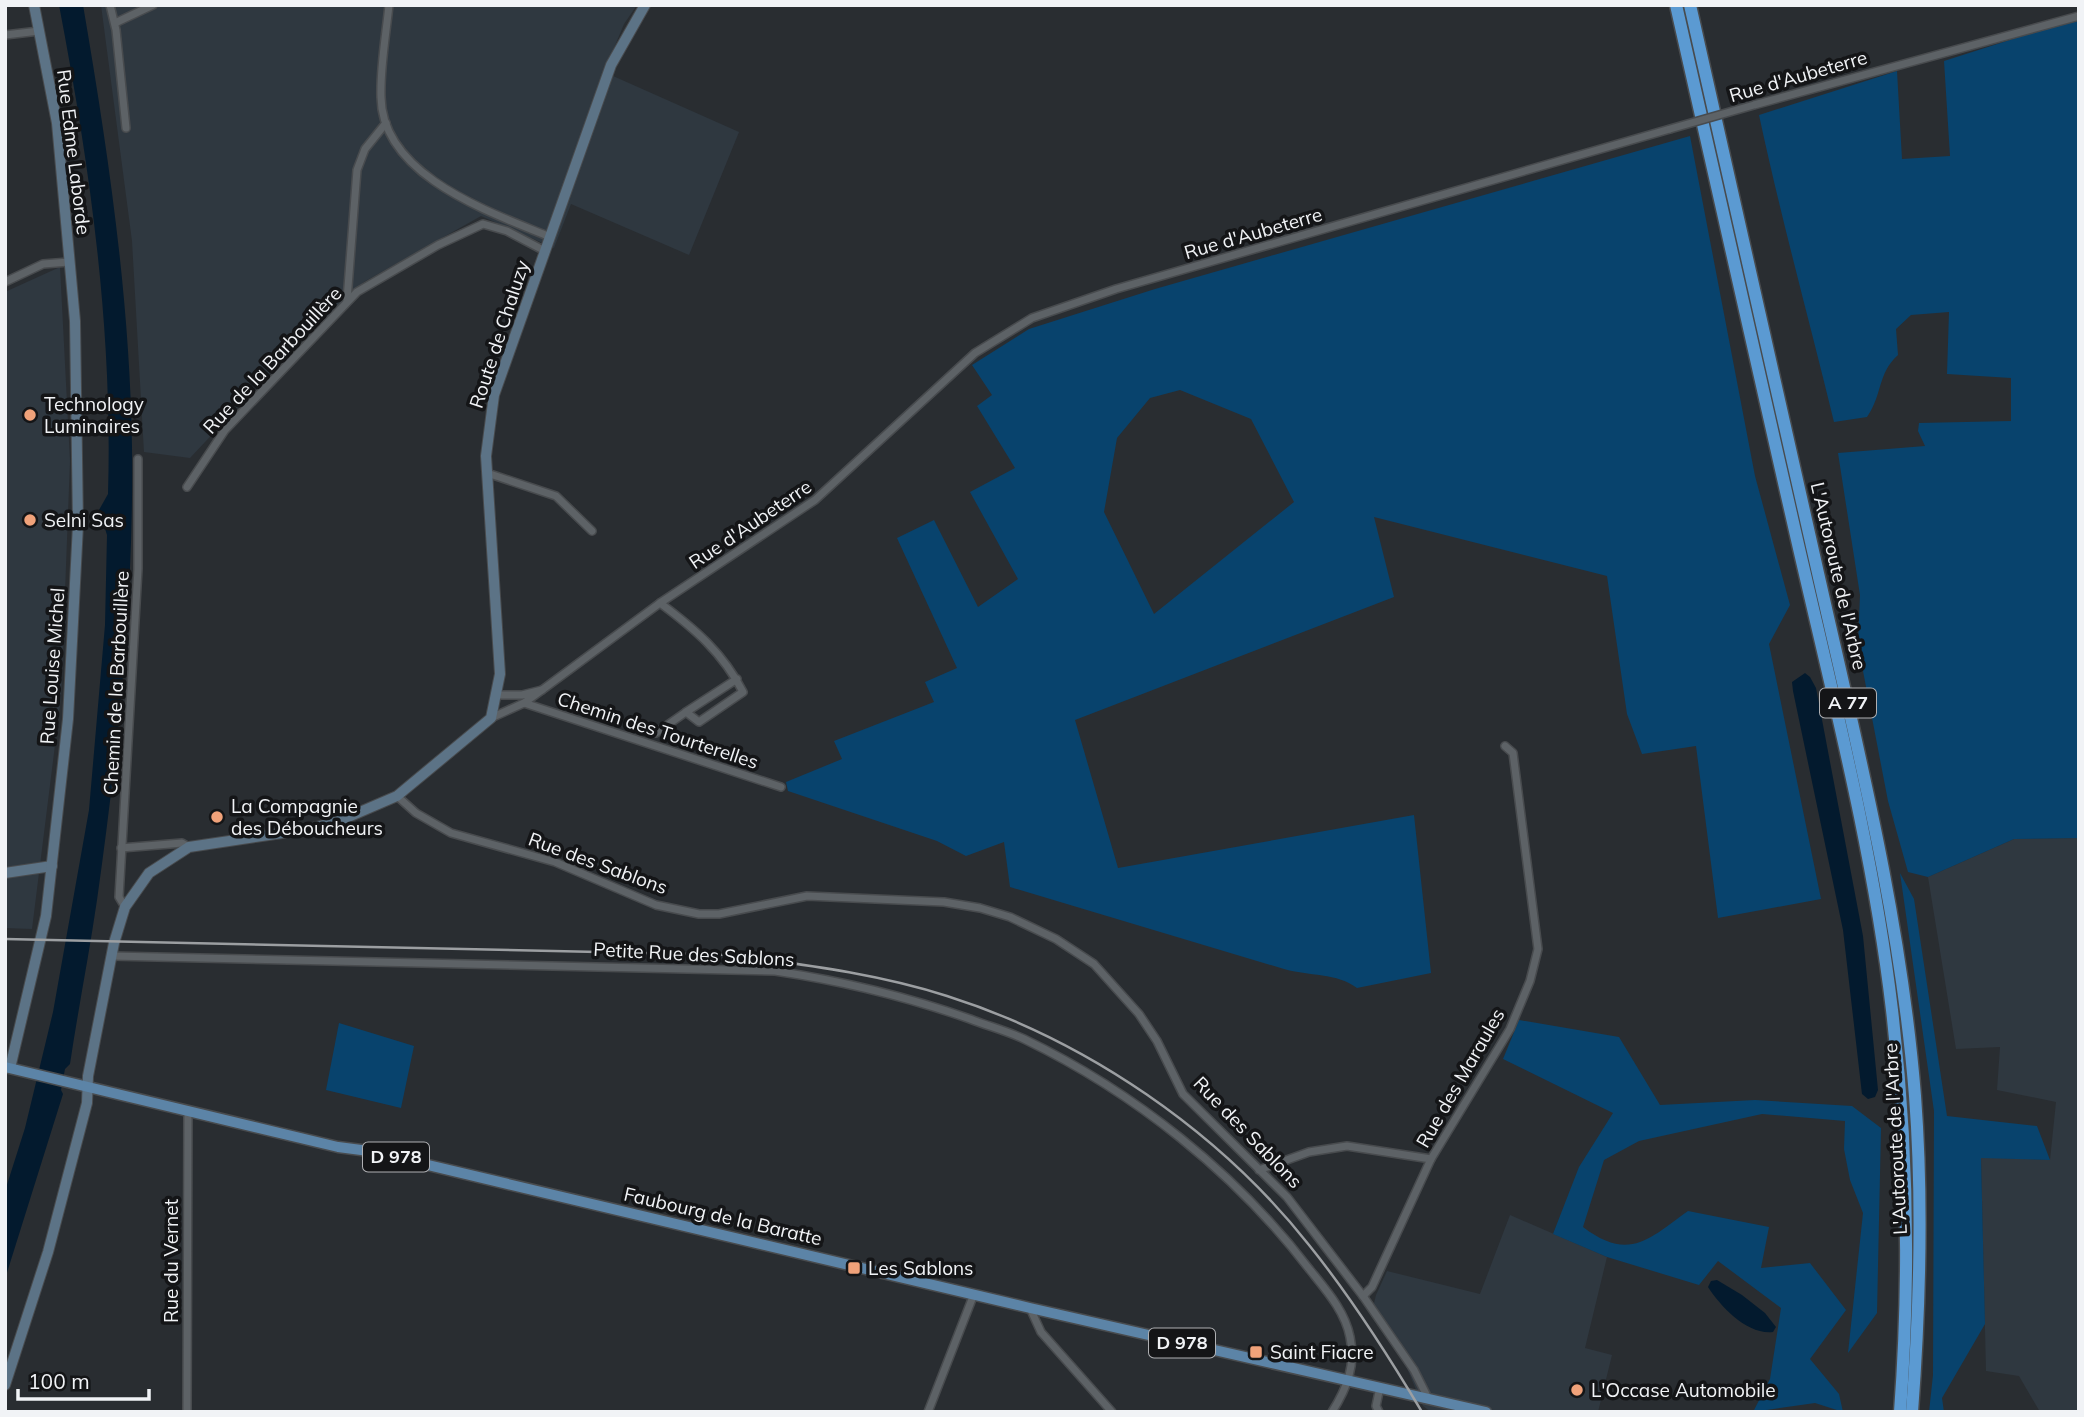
<svg xmlns="http://www.w3.org/2000/svg" width="2084" height="1417" viewBox="0 0 2084 1417" font-family="Mulish,sans-serif">
	<rect width="100%" height="100%" fill="#292d31"/>
	<!-- built -->
	<g fill="#2f3840">
		<polygon points="101,5 637,5 624,24 604,72 739,132 689,255 571,204 554,248 481,216 364,282 296,345 190,458 144,452 132,241"/>
		<polygon points="60,267 70,461 61,697 32,929 5,928 5,292"/>
		<polygon points="2079,838 2079,1412 2040,1412 2019,1376 1986,1371 1981,1157 2050,1160 2056,1102 1997,1090 2000,1047 1956,1049 1928,877 2014,839"/>
		<polygon points="1510,1215 1607,1257 1585,1348 1612,1355 1598,1412 1431,1412 1423,1406 1406,1366 1371,1316 1376,1295 1387,1271 1480,1294"/>
	</g>
	<!-- green -->
	<g fill="#08436d" fill-rule="evenodd">
		<path d="M2079 18V838L2014 839 1928 877 1908 872 1888 801 1858 645 1860 595 1838 453 1925 446 1918 431 1919 423 2011 421V378L1947 374 1949 312 1911 315 1896 329 1898 355C1877 374 1883 394 1867 417L1834 422C1809 319 1781 218 1759 115L1897 71 1902 159 1950 156 1944 61Z"/>
		<path d="M1690 136 1755 476 1790 605 1769 644 1821 899 1718 918 1696 746 1642 754 1627 714 1607 576 1374 517 1394 597 1075 720 1118 868 1414 815 1431 973 1357 988C1338 973 1308 976 1284 969L1010 887 1004 842 966 856 937 841 788 791 786 782 842 759 834 741 934 702 925 682 957 668 897 538 934 520 978 607 1018 579 970 492 1015 468 977 406 992 395 972 365 1029 329 1155 289ZM1180 390 1251 419 1294 502 1154 614 1104 512 1117 438 1150 398Z"/>
		<polygon points="1900,873 1914,899 1947,1116 2037,1126 2050,1160 1981,1158 1985,1324 1942,1398 1944,1412 1929,1412 1933,1375 1934,1111"/>
		<path d="M1519 1020 1619 1037 1660 1105 1755 1100 1852 1106 1881 1128 1877 1313 1848 1353 1863 1213 1850 1180 1844 1149 1845 1121 1762 1114 1639 1141 1604 1160 1583 1227C1629 1262 1649 1239 1688 1211L1769 1227 1761 1268 1810 1263 1846 1310 1810 1359 1839 1394 1843 1412 1815 1403 1753 1412 1770 1379 1781 1308 1718 1261 1699 1285 1607 1257 1553 1234 1579 1167 1613 1113 1503 1059Z"/>
		<polygon points="339,1023 414,1046 401,1108 326,1090"/>
	</g>
	<!-- water -->
	<g fill="#031a2e">
		<path d="M59 5H83C108 151 130 299 132 447 134 598 118 751 97 900 89 955 78 1010 70 1064L65 1069 61 1090 63 1094 5 1279V1191L25 1128 53 1012 89 810 105 625 107 535 99 510 108 494C113 329 90 167 59 5Z"/>
		<polygon points="1805,673 1810,677 1816,688 1863,936 1878,1090 1875,1097 1868,1099 1862,1094 1843,930 1793,691 1792,682"/>
		<path d="M1717 1280 1742 1295 1765 1313 1776 1327 1773 1332C1747 1335 1721 1307 1708 1287L1711 1281Z"/>
	</g>
	<g fill="none" stroke-linecap="round" stroke-linejoin="round">
		<!-- street casing -->
		<g stroke="#484b4e" stroke-width="10">
			<g id="street">
				<polyline points="110,5 116,30 126,128"/>
				<path d="M389 5C386 35 380 67 381 97 382 176 490 212 550 237"/>
				<polyline points="115,23 153,5"/>
				<polyline points="5,35 39,31"/>
				<polyline points="1754,105 2079,16"/>
				<polyline points="5,282 43,264 69,262"/>
				<polyline points="347,300 357,170 365,149 386,123"/>
				<polyline points="487,473 556,496 592,531"/>
				<polyline points="187,487 225,430 357,292 438,245 483,224 507,231 545,251"/>
				<path d="M660 603C695 629 723 653 743 692L699 722 686 712 737 679"/>
				<polyline points="542,690 660,603 815,500 975,353 1032,318 1116,289 1670,129"/>
				<polyline points="524,703 781,787"/>
				<polyline points="491,718 524,703 542,690 522,695 498,695"/>
				<polyline points="656,733 686,712"/>
				<polyline points="397,796 416,813 451,833 555,862 656,905 699,914 719,914 807,896 944,902 980,908 1010,917 1056,939 1094,964 1139,1014 1157,1041 1183,1094 1287,1197 1363,1296 1414,1370 1428,1398"/>
				<polyline points="121,848 182,843 189,847"/>
				<polyline points="125,907 119,897 138,569 138,459"/>
				<path d="M112 956 775 971C843 981 905 996 970 1019 988 1026 1007 1031 1024 1039 1134 1092 1236 1173 1310 1270 1326 1290 1345 1311 1350 1337 1356 1366 1347 1388 1332 1412"/>
				<polyline points="1259,1170 1309,1152 1347,1146 1431,1159"/>
				<polyline points="1363,1296 1372,1287 1431,1159 1510,1029 1530,981 1538,949 1513,753 1505,746"/>
				<polyline points="1030,1308 1041,1332 1112,1412"/>
				<polyline points="187,1412 188,1110"/>
				<polyline points="928,1412 974,1294"/>
				<polyline points="1379,1412 1376,1406 1380,1387"/>
			</g>
		</g>
		<!-- secondary casing -->
		<g stroke="#484b4e" stroke-width="12">
			<g id="secondary">
				<polyline points="5,873 52,866"/>
				<polyline points="10,1068 46,916 68,719 78,525 75,321 57,123 34,5"/>
				<polyline points="5,1385 48,1252 87,1103 88,1076 114,943 125,907 149,873 189,847 309,829 339,821 397,796 491,718 500,674 486,456 494,395 611,65 645,5"/>
			</g>
		</g>
		<!-- primary casing -->
		<g stroke="#484b4e" stroke-width="13">
			<polyline id="primary" points="5,1067 338,1147 369,1151 1030,1308 1486,1412"/>
		</g>
		<!-- highway casing -->
		<g stroke="#484b4e" stroke-width="15">
			<g id="highway">
				<path d="M1676 5C1716 181 1755 356 1795 531 1831 689 1873 848 1892 1010 1908 1144 1910 1278 1900 1412"/>
				<path d="M1690 5C1733 195 1776 384 1818 573 1857 746 1901 919 1915 1096 1923 1201 1920 1306 1912 1412"/>
			</g>
		</g>
		<!-- street -->
		<use href="#street" stroke="#5d6266" stroke-width="7"/>
		<!-- secondary -->
		<use href="#secondary" stroke="#5c7386" stroke-width="10"/>
		<!-- primary -->
		<use href="#primary" stroke="#5c84a7" stroke-width="10"/>
		<!-- highway -->
		<use href="#highway" stroke="#5b9ad2" stroke-width="12"/>
		<!-- rail -->
		<path stroke="#9c9fa2" stroke-width="2.5" d="M5 939 734 955C806 965 878 974 947 996 1086 1040 1219 1131 1309 1245 1351 1297 1388 1355 1422 1412"/>
		<!-- street-bridge casing -->
		<g stroke="#484b4e" stroke-width="10" stroke-linecap="butt">
			<polyline id="street-bridge" points="1670,129 1754,105"/>
		</g>
		<!-- street-bridge -->
		<use href="#street-bridge" stroke="#5d6266" stroke-width="7"/>
	</g>
	<!-- markers -->
	<g fill="#f0a27a" stroke="#141517" stroke-width="2.5">
		<circle cx="30" cy="415" r="7"/>
		<circle cx="30" cy="520" r="7"/>
		<circle cx="217" cy="817" r="7"/>
		<rect x="847" y="1261" width="14" height="14" rx="3.5"/>
		<rect x="1249" y="1345" width="14" height="14" rx="3.5"/>
		<circle cx="1577" cy="1390" r="7"/>
	</g>
	<g text-anchor="middle" stroke-width="7" stroke-linejoin="round" paint-order="stroke">
		<!-- shield labels -->
		<g fill="#141517" stroke="#afb0b3" stroke-width="2">
			<rect x="1820" y="688.5" width="56" height="29" rx="5"/>
			<rect x="363" y="1142.5" width="66" height="29" rx="5"/>
			<rect x="1149" y="1328.5" width="66" height="29" rx="5"/>
		</g>
		<g font-size="18" font-weight="bold" fill="#f1f3f6">
			<text x="1848" y="709">A 77</text>
			<text x="396" y="1163">D 978</text>
			<text x="1182" y="1349">D 978</text>
		</g>
		<!-- street labels -->
		<g font-size="19" fill="#f1f3f6" stroke="#141517">
			<text transform="translate(1798 76) rotate(-16)" y="7">Rue d'Aubeterre</text>
			<text transform="translate(74 152) rotate(83)" y="7">Rue Edme Laborde</text>
			<text transform="translate(1253 233) rotate(-16)" y="7">Rue d'Aubeterre</text>
			<text transform="translate(499 334) rotate(-72)" y="7">Route de Chaluzy</text>
			<text transform="translate(272 360) rotate(-47)" y="7">Rue de la Barbouillère</text>
			<text transform="translate(750 524) rotate(-34)" y="7">Rue d'Aubeterre</text>
			<text transform="translate(1839 576) rotate(77)" y="7">L'Autoroute de l'Arbre</text>
			<text transform="translate(52 666) rotate(-86)" y="7">Rue Louise Michel</text>
			<text transform="translate(116 683) rotate(-87)" y="7">Chemin de la Barbouillère</text>
			<text transform="translate(658 730) rotate(18)" y="7">Chemin des Tourterelles</text>
			<text transform="translate(598 863) rotate(20)" y="7">Rue des Sablons</text>
			<text transform="translate(694 954) rotate(3)" y="7">Petite Rue des Sablons</text>
			<text transform="translate(1460 1078) rotate(-60)" y="7">Rue des Maraules</text>
			<text transform="translate(1248 1132) rotate(46)" y="7">Rue des Sablons</text>
			<text transform="translate(1895 1139) rotate(-93)" y="7">L'Autoroute de l'Arbre</text>
			<text transform="translate(723 1216) rotate(13)" y="7">Faubourg de la Baratte</text>
			<text transform="translate(171 1261) rotate(-90)" y="7">Rue du Vernet</text>
		</g>
		<!-- poi labels -->
		<g font-size="19" fill="#f1f3f6" stroke="#141517" text-anchor="start">
			<text x="44" y="411">Technology<tspan x="44" dy="22">Luminaires</tspan></text>
			<text x="44" y="527">Selni Sas</text>
			<text x="231" y="813">La Compagnie<tspan x="231" dy="22">des Déboucheurs</tspan></text>
			<text x="868" y="1275">Les Sablons</text>
			<text x="1270" y="1359">Saint Fiacre</text>
			<text x="1591" y="1397">L'Occase Automobile</text>
		</g>
	</g>
	<!-- border -->
	<rect width="2084" height="1417" fill="none" stroke="#f1f3f6" stroke-width="14"/>
	<!-- scale -->
	<path d="M18 1389v10h131v-10" fill="none" stroke="#f1f3f6" stroke-width="3.5"/>
	<text x="28" y="1389" font-size="21" fill="#f1f3f6" stroke="#141517" stroke-width="5" paint-order="stroke">100 m</text>
</svg>
